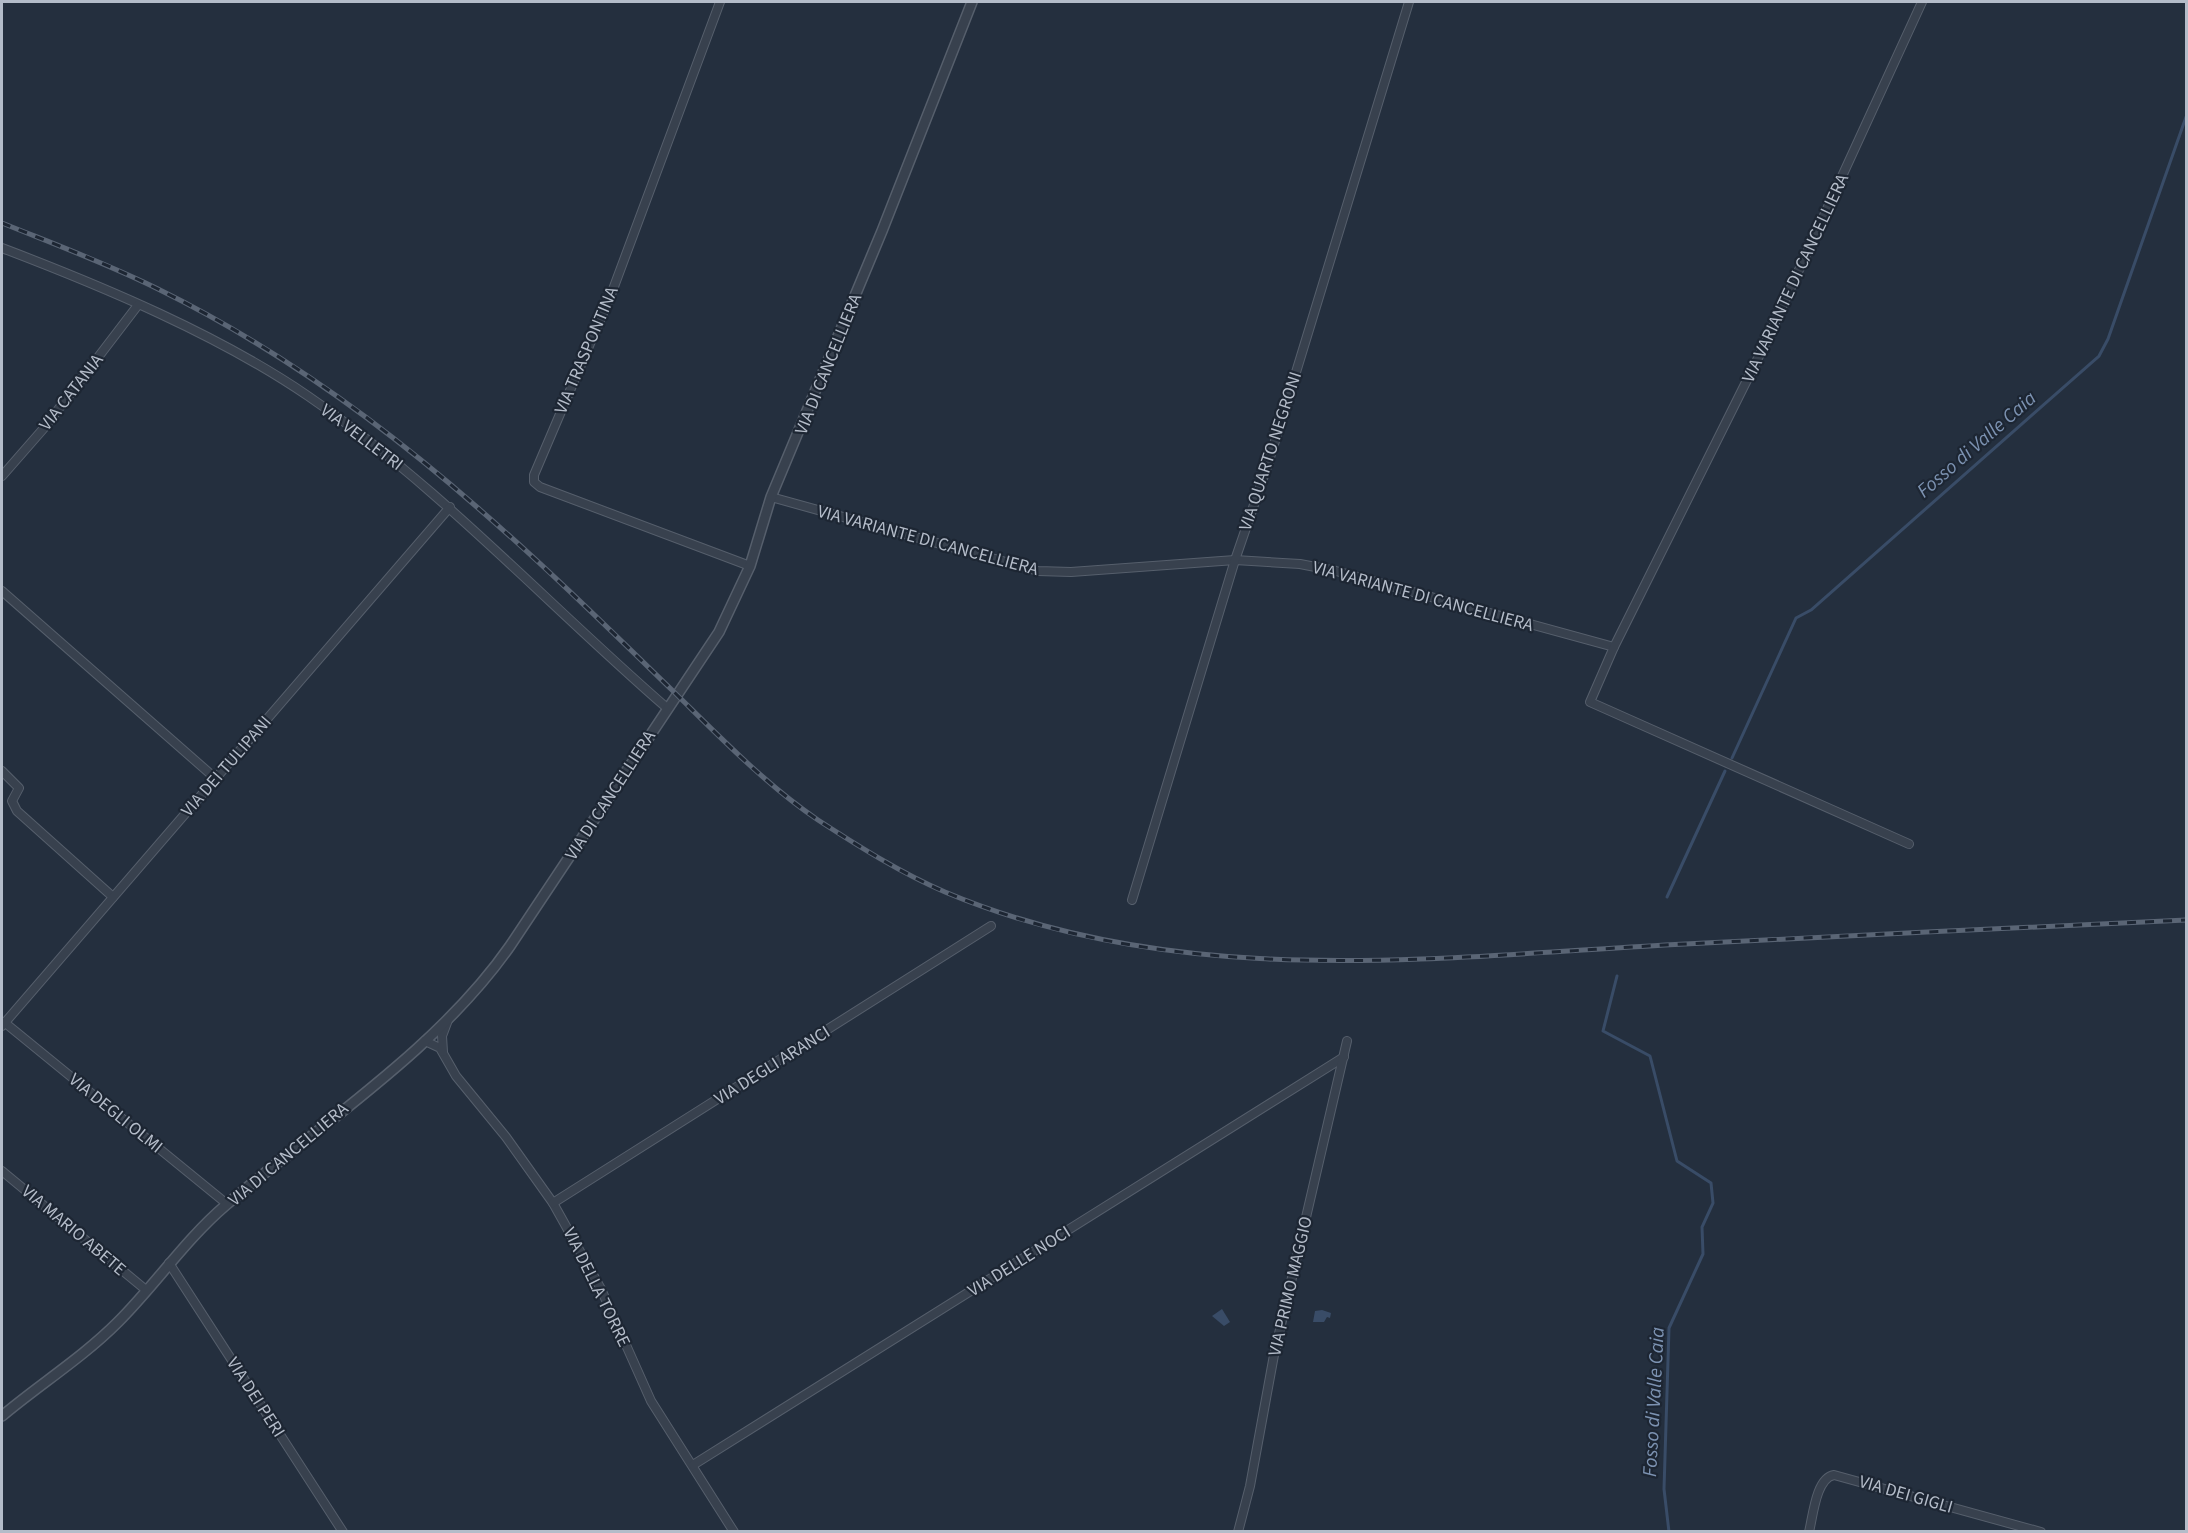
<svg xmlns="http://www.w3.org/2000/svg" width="2188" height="1533" viewBox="0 0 2188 1533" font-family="'Source Sans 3',sans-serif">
	<rect width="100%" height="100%" fill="#242f3e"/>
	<!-- water -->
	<g fill="#394c67">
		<polygon points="1222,1309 1230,1322 1224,1326 1212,1316"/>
		<polygon points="1322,1310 1331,1313 1330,1318 1327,1317 1324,1322 1313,1322 1315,1311"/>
	</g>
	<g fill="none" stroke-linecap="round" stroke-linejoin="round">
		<!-- stream -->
		<g stroke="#394c67" stroke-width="3">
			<polyline points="1732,758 1796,618 1811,610 2099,356 2108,339 2186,117"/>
			<polyline points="1667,897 1725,771"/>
			<polyline points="1617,976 1603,1031 1650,1056 1677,1161 1711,1183 1713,1203 1702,1227 1703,1254 1669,1328 1664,1489 1669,1532"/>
		</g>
		<!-- minor casing -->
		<g stroke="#565f6c" stroke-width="10">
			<g id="minor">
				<polyline points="720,2 612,292 534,475 534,482 540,487 750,566"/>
				<path d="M2 248C102 286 219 335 308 396 439 486 547 604 667 708"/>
				<polyline points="2,476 44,428 138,305"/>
				<polyline points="771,497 1038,571 1071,572 1235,560 1300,564 1336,571 1614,647"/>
				<polyline points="2,591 215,778"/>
				<polyline points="2,771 19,788 12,801 17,811 113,897"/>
				<polyline points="1909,844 1590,702 1614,647 1765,344 1922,2"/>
				<polyline points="1132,900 1235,560 1268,464 1409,2"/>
				<polyline points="4,1022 227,1204"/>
				<polyline points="2,1026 450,507"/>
				<polyline points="425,1041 440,1048 456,1076 506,1137 553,1203 601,1289 651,1401 734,1532"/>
				<polyline points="443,1052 442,1036 448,1020"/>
				<polyline points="2,1171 146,1290"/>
				<polyline points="553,1203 991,926"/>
				<polyline points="169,1263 343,1532"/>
				<polyline points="693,1465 1344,1057"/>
				<polyline points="1238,1532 1250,1486 1274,1355 1347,1041"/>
				<path d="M1809 1532C1813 1516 1816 1478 1834 1475L2041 1532"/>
			</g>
		</g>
		<!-- tertiary casing -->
		<g stroke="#565f6c" stroke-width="12">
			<path id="tertiary" d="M2 1416C40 1384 82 1358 118 1322 156 1284 185 1240 226 1205 321 1124 439 1048 510 946L719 632 750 566 771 497 882 231 972 2"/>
		</g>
		<!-- minor -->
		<use href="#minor" stroke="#38414e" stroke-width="8"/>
		<!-- tertiary -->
		<use href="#tertiary" stroke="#38414e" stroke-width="9"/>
		<!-- rail casing -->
		<g stroke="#5a6575" stroke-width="5">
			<path id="rail" d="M2 223C54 244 108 264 158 289 276 347 380 422 478 508 545 566 609 629 673 691 719 736 765 784 818 820 858 846 901 873 945 892 1176 989 1421 959 1665 945 1839 936 2012 928 2186 920"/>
		</g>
		<!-- rail -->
		<use href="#rail" stroke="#1d2633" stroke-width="3" stroke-dasharray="9" stroke-linecap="butt"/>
	</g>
	<g text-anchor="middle" stroke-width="4.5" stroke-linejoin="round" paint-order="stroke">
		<!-- street labels -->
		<g font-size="18" fill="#b4bcc9" stroke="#1d2633">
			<text transform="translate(1795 278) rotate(-65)" y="6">VIA VARIANTE DI CANCELLIERA</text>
			<text transform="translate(586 350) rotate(-67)" y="6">VIA TRASPONTINA</text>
			<text transform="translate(828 364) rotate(-68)" y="6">VIA DI CANCELLIERA</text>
			<text transform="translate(71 392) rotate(-52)" y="6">VIA CATANIA</text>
			<text transform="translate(362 437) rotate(37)" y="6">VIA VELLETRI</text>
			<text transform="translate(1270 451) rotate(-72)" y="6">VIA QUARTO NEGRONI</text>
			<text transform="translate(928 540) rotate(15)" y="6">VIA VARIANTE DI CANCELLIERA</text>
			<text transform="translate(1423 596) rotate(15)" y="6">VIA VARIANTE DI CANCELLIERA</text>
			<text transform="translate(226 766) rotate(-49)" y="6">VIA DEI TULIPANI</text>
			<text transform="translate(610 795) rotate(-57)" y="6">VIA DI CANCELLIERA</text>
			<text transform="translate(772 1065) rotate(-32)" y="6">VIA DEGLI ARANCI</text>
			<text transform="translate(116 1113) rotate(39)" y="6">VIA DEGLI OLMI</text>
			<text transform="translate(288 1154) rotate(-40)" y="6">VIA DI CANCELLIERA</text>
			<text transform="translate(74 1230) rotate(40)" y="6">VIA MARIO ABETE</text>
			<text transform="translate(1019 1261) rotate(-32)" y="6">VIA DELLE NOCI</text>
			<text transform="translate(1290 1286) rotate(-77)" y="6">VIA PRIMO MAGGIO</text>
			<text transform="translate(597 1287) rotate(64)" y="6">VIA DELLA TORRE</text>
			<text transform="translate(256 1397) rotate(57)" y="6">VIA DEI PERI</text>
			<text transform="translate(1906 1494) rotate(16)" y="6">VIA DEI GIGLI</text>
		</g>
		<!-- water labels -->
		<g font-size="20" font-style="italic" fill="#7c92b1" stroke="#1d2633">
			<text transform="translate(1976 444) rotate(-41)" y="7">Fosso di Valle Caia</text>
			<text transform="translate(1653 1402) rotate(-87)" y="7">Fosso di Valle Caia</text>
		</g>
	</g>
	<!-- border -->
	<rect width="2188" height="1533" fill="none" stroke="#b4bcc9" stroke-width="6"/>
</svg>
